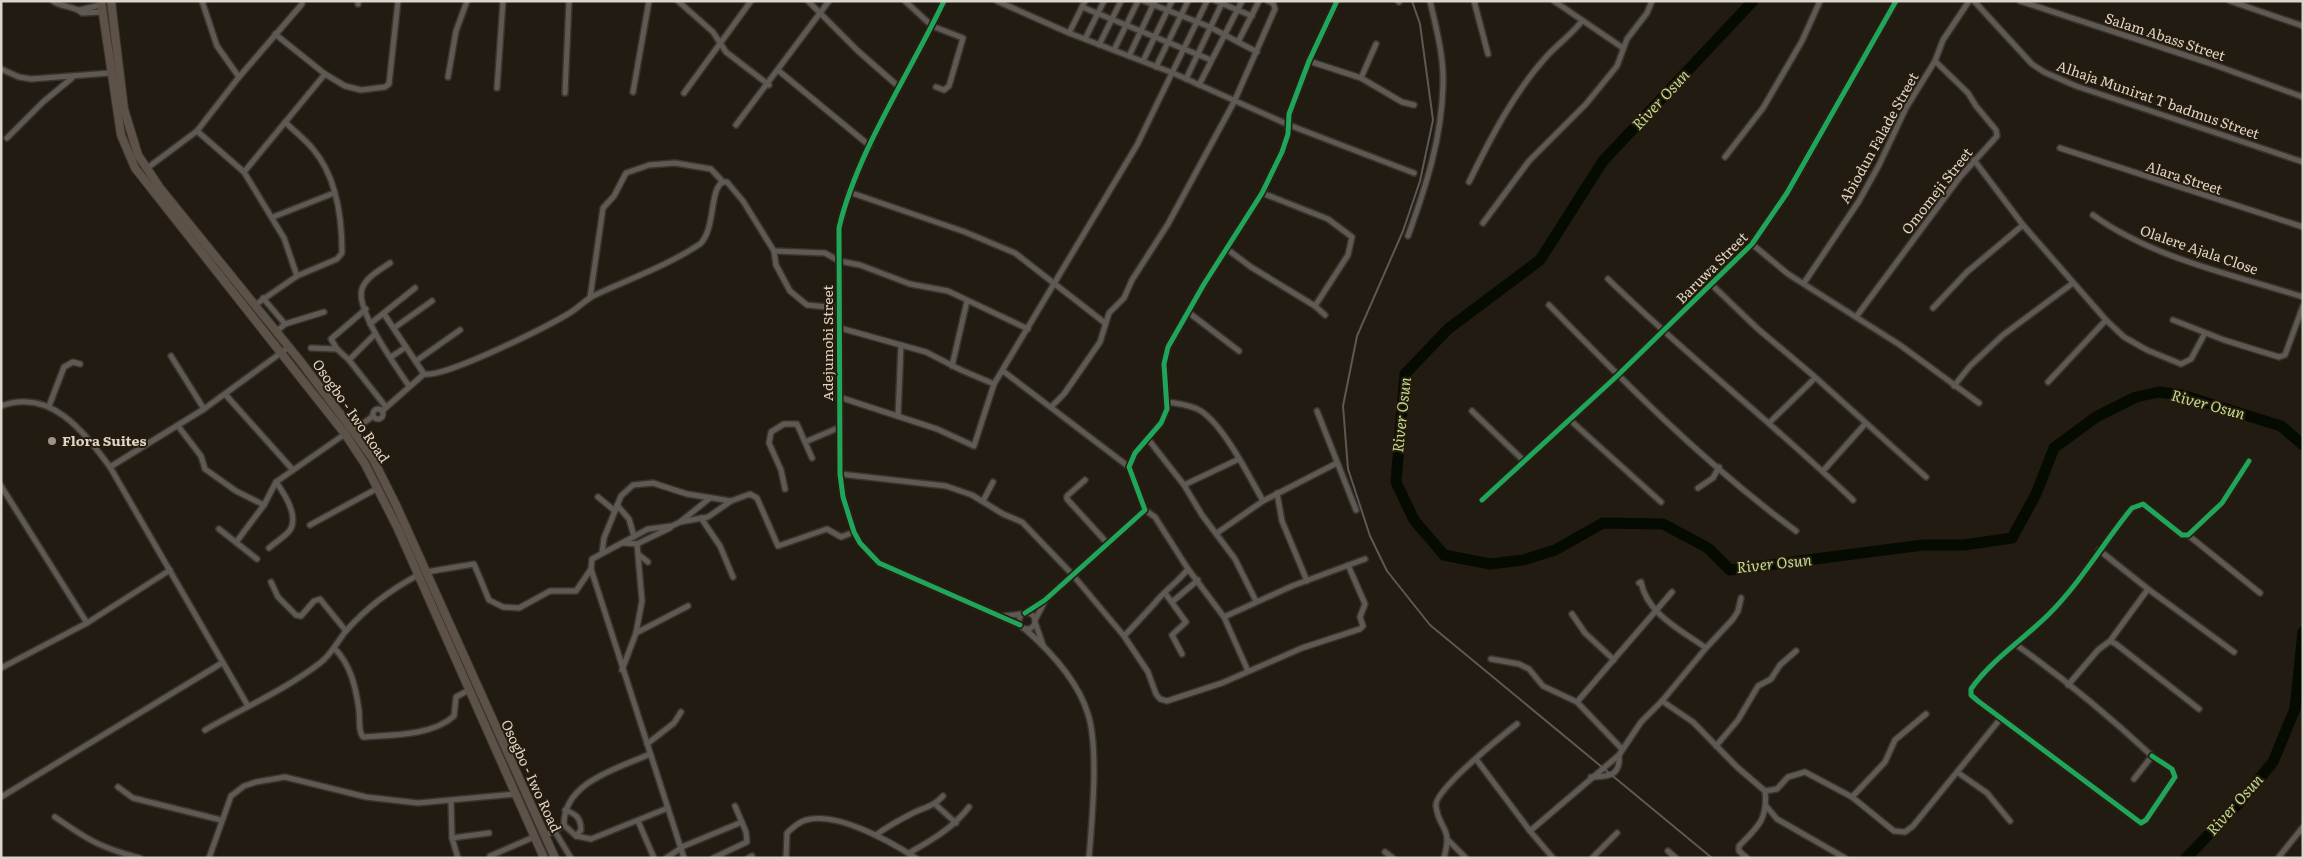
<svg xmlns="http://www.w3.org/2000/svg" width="2304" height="859" viewBox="0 0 2304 859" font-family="Literata,serif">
	<rect width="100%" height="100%" fill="#211b12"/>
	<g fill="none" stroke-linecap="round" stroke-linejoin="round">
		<!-- river -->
		<g stroke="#060b02" stroke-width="11">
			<polyline points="1753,1 1603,161 1540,260 1448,329 1405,374 1396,482 1414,520 1444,555 1490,564 1523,560 1555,550 1603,523 1663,524 1708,548 1730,570 1923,545 1964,545 2012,538 2036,494 2054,448 2096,417 2136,397 2159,392 2182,395 2281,426 2303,445"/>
			<polyline points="2186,858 2241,801 2273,762 2295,709 2303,632"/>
		</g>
		<!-- street casing -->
		<g stroke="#39342e" stroke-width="8">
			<g id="street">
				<path d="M53 1C62 8 74 5 82 13L102 12"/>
				<polyline points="202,1 217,46 239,77"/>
				<polyline points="678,1 713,32 726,52 769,85"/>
				<polyline points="808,1 858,51 899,87"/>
				<polyline points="905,1 932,26 963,38 949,86 944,90 936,87"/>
				<path d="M944 1C910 73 857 151 839 228L840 474 843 497 854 532 860 543 879 563 1020 625"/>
				<polyline points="997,1 1069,33 1173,73 1289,125 1414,173"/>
				<polyline points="1144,1 1210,27 1238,42"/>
				<polyline points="1216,1 1252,16"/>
				<polyline points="1398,1 1399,2"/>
				<polyline points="1474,1 1488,54"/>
				<polyline points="1554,1 1623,48"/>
				<polyline points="1974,1 2032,64 2044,72 2076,86 2303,162"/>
				<polyline points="2020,1 2209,63 2303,97"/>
				<polyline points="2230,1 2303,26"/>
				<polyline points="358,4 358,1"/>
				<polyline points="1082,7 1211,60"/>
				<polyline points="79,10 101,5"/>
				<polyline points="1069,33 1085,1"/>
				<polyline points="275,34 325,74 345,86 361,90 385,87 389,84 398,1"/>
				<polyline points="1085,39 1104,1"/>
				<polyline points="1099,45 1121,1"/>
				<polyline points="1114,50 1138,1"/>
				<polyline points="1257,52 1238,42 1259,1"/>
				<polyline points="1129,56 1155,1"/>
				<polyline points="1143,61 1172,1"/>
				<polyline points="1309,61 1361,78 1402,102 1414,105"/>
				<polyline points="1156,67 1188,1"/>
				<polyline points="1,69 19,77 31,79 110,73"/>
				<polyline points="779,71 870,146"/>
				<polyline points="448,77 456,31 467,1"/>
				<polyline points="1361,78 1376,44"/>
				<polyline points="1186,79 1223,1"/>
				<polyline points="1199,85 1242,1"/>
				<polyline points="497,88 503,1"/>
				<polyline points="633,92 649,1"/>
				<polyline points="565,93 569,1"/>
				<polyline points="684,93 751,1"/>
				<polyline points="736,125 829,1"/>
				<polyline points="197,131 244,172 284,238 297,276"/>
				<polyline points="7,138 43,102 72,78"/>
				<polyline points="2060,148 2303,227"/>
				<polyline points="1725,157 1763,108 1802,41 1820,1"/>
				<polyline points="1974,160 2023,225 2106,320 2124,337 2147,350 2181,364 2191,359 2205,333"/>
				<polyline points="146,169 197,131 239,77 302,4"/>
				<polyline points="244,172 325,74"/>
				<path d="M1469 182C1490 139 1514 92 1547 56 1558 44 1572 34 1582 21"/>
				<polyline points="849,192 965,232 1015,253 1105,323"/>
				<polyline points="1262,193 1328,219 1352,237 1348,255 1315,306"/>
				<path d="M2093 215C2152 258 2234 275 2303 297"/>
				<polyline points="273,217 334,193"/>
				<polyline points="1483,223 1529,161 1586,104 1617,66 1627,39 1647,13 1652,1"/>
				<path d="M1408 236C1426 186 1442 138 1443 84 1444 57 1436 27 1430 1"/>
				<polyline points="1752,244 1788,274 1900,345 1979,403"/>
				<polyline points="1227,249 1251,267 1315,306 1325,315"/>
				<polyline points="774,251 825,253 839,261 860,265 910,284 948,291 1028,329"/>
				<path d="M390 263C380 270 366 277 362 289 355 310 397 368 409 386"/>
				<path d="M1608 279C1687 356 1774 424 1853 500"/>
				<polyline points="1804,283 1859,201 1879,165 1906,108 1935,61 1943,40 1969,1"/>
				<polyline points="1711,284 1758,329 1815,377 1926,477"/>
				<polyline points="263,298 285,324"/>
				<polyline points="590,298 603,208 614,196 626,173 649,165 675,163 711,169 723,182"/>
				<path d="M255 305 297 276 337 259 342 253C342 218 336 176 313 149 305 139 294 131 285 122"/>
				<path d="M1549 305C1627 385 1705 464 1796 531"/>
				<polyline points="1933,308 1967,272 2023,225"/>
				<polyline points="366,309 331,339 337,349 349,360 386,407"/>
				<polyline points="1188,312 1239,351"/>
				<polyline points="384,314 424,374"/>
				<polyline points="1856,317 1960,177 1997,136 1996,130 1976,106 1968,93 1935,61"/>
				<polyline points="2173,320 2224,340 2279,357 2285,355 2303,306"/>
				<polyline points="370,324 415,288"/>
				<polyline points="394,328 432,301"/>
				<polyline points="840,328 926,352 961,370 994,384"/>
				<polyline points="276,332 285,324 324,312"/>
				<polyline points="311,348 337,349"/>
				<polyline points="171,356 204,409"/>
				<polyline points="391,357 406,347"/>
				<polyline points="349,360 375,334"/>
				<polyline points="416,361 460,330"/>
				<polyline points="952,366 967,301"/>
				<polyline points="1003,371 1129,467"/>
				<polyline points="2048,382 2106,320"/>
				<polyline points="1954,386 1970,366 2003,335 2073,283"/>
				<polyline points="225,394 293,470"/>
				<polyline points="839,397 937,429 974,446 994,384 1137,145 1207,1"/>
				<path d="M1168 402C1179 404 1192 405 1201 411 1224 426 1249 476 1263 501"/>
				<path d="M1 406C51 388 83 431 110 467L248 706"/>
				<polyline points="49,406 64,367 73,362 80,364"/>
				<polyline points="1051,407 1064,394 1100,342 1109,313 1124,298 1132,280 1168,224 1234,102 1275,9 1273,3 1268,1"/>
				<circle cx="378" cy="414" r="5"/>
				<path d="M382 411 424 374C445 378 546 327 568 314 577 309 584 301 593 296 629 279 667 266 700 244 716 229 709 189 723 182H727L743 201 774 251 776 265 790 291 807 305 838 308"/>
				<polyline points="1317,411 1356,510"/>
				<polyline points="1472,411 1524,461"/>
				<polyline points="898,416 901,345"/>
				<polyline points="1570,420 1661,502"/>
				<polyline points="1769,423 1815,378"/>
				<polyline points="178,426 201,456 205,469 236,491 264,505"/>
				<polyline points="353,431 373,416"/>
				<polyline points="1148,439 1184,485 1202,515 1235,559 1256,601"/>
				<polyline points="805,442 838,428"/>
				<polyline points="110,467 204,409 289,347"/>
				<polyline points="1823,471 1865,424"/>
				<polyline points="840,474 946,486 972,495 1003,514 1022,522 1072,574 1124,636 1148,672 1156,694 1160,699 1167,701 1222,683 1302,648 1360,629 1363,626 1360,617 1365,604 1348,565"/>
				<polyline points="1085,480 1067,496 1067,499 1108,544"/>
				<polyline points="1184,485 1239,459"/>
				<polyline points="1,486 87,623"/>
				<polyline points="1698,488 1713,478 1719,467"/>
				<polyline points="785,489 781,470 769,443 771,432 784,424 797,424 812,458"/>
				<polyline points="1277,493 1282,521 1307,581"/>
				<polyline points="598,497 615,511"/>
				<polyline points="1482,500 1617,376 1752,244 1787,193 1896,1"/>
				<polyline points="983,501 993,482"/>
				<polyline points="617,505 629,519 634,536"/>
				<polyline points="1145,510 1155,517 1188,569 1224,617 1248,671"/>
				<polyline points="701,518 720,546 733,577"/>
				<polyline points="680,522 710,498"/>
				<polyline points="310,525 378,488"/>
				<polyline points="219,529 257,559"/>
				<polyline points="1217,533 1263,501 1337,463"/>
				<polyline points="2188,535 2260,593"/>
				<polyline points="237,541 264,505 276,482 345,434"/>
				<polyline points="624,543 637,544 670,528"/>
				<path d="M269 548C275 542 285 537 290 530 299 516 284 493 276 482"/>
				<polyline points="2099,550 2148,589 2110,641"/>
				<polyline points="602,553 604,538 621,496 633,485 653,483 687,494 731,501"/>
				<polyline points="639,555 648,562"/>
				<polyline points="426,572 474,564 489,600 503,607 519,608 550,591 576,591 591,569"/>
				<polyline points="271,582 278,597 296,615 301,616 314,601 320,599 346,631"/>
				<path d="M1639 583 1641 582C1647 614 1681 630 1706 648"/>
				<polyline points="2148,589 2234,652"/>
				<polyline points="1165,593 1186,622 1172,635 1182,654"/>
				<polyline points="1172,602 1198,580"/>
				<circle cx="1027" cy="621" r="8"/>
				<polyline points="1025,613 1045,600 1145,510 1129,467 1135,453 1161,423 1167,409 1164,364 1168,347 1204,284 1262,193 1282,152 1288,134 1289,114 1309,61 1337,1"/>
				<polyline points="1572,614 1585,633 1614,660"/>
				<polyline points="1003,616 1022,614"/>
				<polyline points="1224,617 1292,586 1365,559"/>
				<polyline points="1035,620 1045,601"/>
				<polyline points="1035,622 1043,645"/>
				<path d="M1025 629C1050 651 1078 681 1088 714 1099 749 1092 819 1089 858"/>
				<polyline points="636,633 688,606"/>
				<path d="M1124 636C1134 626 1144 615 1154 604 1164 591 1178 582 1188 569"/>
				<path d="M2015 644C2062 677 2110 717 2152 756L2134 779"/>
				<path d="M334 648C351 664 356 689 359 710 360 719 358 731 363 737 391 735 432 736 454 716L456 697 469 690"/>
				<polyline points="1491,659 1519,664 1529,669 1543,686 1577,702"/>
				<polyline points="1,668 87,623 170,570"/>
				<polyline points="622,670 636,633 642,601 637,544"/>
				<polyline points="2068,685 2098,650 2110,641 2116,644 2199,709"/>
				<path d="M1662 701 1693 722 1737 767 1765 791C1768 819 1758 827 1739 846V851L1747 858"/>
				<path d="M205 730C243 708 285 690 320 663 331 655 337 642 346 631 366 608 392 589 418 575"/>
				<polyline points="647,744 674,723 681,712"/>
				<polyline points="1716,746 1738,720 1758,686 1771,679 1780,665 1796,651"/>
				<polyline points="1622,749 1577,702 1672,592"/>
				<path d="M650 754C619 768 563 782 564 825L576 836 591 839 668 808"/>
				<path d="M2152 756 2172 769 2175 777 2146 820 2141 823 1978 701 1971 695V689C1992 659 2024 639 2049 614 2081 582 2104 542 2132 508L2143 504 2182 535H2188L2222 503 2249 461"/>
				<polyline points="1476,759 1530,831 1553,858"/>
				<polyline points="1957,772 1987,793 2010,821"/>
				<path d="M1591 777C1608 777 1621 776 1619 755"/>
				<polyline points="118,787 133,798 221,820"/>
				<polyline points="1765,791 1777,789 1788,777 1805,772 1852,797 1894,831 1905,832 1913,826 2001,718"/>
				<polyline points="1,797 222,663"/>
				<polyline points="1852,797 1885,762 1895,740 1926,714"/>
				<polyline points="451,801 452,838 458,858"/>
				<polyline points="936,805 956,823"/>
				<polyline points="1767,807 1777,819 1845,858"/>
				<path d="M565 810C576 814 581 818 581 830L576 836"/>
				<path d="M55 817C88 840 101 848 140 858"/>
				<polyline points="638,821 654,858"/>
				<polyline points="554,830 571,858"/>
				<polyline points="1530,831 1619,755 1641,722 1662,701 1706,648 1733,619 1738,611 1741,598"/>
				<path d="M876 835C888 826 901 819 915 812 926 807 934 806 943 796"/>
				<polyline points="545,836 564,825"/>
				<polyline points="452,838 489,833"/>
				<polyline points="1449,841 1466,858"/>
				<polyline points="1668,851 1676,858"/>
				<polyline points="1385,852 1393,858"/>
				<path d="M909 853C932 840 953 828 969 807"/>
				<polyline points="490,856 534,837"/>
				<polyline points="209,858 231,796 244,786 256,782 285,777 366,797 418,803 516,794"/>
				<polyline points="666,858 684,846 742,822"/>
				<polyline points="684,858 591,569 592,559 648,529 672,526 680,522 708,517 731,501 750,494 757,498 778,546 827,529 841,537 854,532"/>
				<polyline points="713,858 747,842 746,832 735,806"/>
				<polyline points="748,858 752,856"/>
				<path d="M786 858 787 833C792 828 799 822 806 820 837 811 891 842 916 858"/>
				<path d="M1444 858C1453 825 1439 831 1436 806 1433 791 1503 735 1517 724"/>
				<polyline points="1592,858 1617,833"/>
				<polyline points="2278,858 2303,827"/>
			</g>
		</g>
		<!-- primary casing -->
		<g stroke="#39342e" stroke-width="10">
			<g id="primary">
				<polyline points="101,1 121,135 135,168 345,434 365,464 397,527 544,858"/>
				<polyline points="111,1 124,109 138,155 160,188 301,362 353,431 373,459 397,507 555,858"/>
			</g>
		</g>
		<!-- street -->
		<use href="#street" stroke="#5e5953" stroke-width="5"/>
		<!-- primary -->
		<use href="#primary" stroke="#5c5248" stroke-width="8"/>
		<!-- rail -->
		<polyline stroke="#5d5853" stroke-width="2" points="1412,1 1420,24 1433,120 1420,181 1403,231 1357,336 1343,406 1348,469 1370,536 1387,571 1430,625 1712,858"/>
		<!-- cycleway casing -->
		<g stroke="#271c0c" stroke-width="8">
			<g id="cycleway">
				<path d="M944 1C910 73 857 151 839 228L840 474 843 497 854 532 860 543 879 563 1020 625"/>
				<polyline points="1482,500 1617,376 1752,244 1787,193 1896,1"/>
				<polyline points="1025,613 1045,600 1145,510 1129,467 1135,453 1161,423 1167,409 1164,364 1168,347 1204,284 1262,193 1282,152 1288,134 1289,114 1309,61 1337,1"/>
				<path d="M2152 756 2172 769 2175 777 2146 820 2141 823 1978 701 1971 695V689C1992 659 2024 639 2049 614 2081 582 2104 542 2132 508L2143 504 2182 535H2188L2222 503 2249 461"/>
			</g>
		</g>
		<!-- cycleway -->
		<use href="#cycleway" stroke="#20a55d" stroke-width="5"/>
	</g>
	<!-- markers -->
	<circle fill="#9b948a" stroke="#271c0c" stroke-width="2" cx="52" cy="441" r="5"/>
	<g text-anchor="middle" stroke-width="4" stroke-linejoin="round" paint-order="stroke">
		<!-- street labels -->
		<g font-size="14" fill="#dcd5cb" stroke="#271c0c">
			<text transform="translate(2165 37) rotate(18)" y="5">Salam Abass Street</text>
			<text transform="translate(2158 100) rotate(19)" y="5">Alhaja Munirat T badmus Street</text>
			<text transform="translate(1879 138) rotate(-61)" y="5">Abiodun Falade Street</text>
			<text transform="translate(2184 178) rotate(18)" y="5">Alara Street</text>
			<text transform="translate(1937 191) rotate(-52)" y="5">Omomeji Street</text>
			<text transform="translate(2199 250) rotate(19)" y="5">Olalere Ajala Close</text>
			<text transform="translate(1712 268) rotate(-45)" y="5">Baruwa Street</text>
			<text transform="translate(828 343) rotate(-90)" y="5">Adejumobi Street</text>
			<text transform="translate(351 411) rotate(55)" y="5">Osogbo - Iwo Road</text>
			<text transform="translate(531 776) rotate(65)" y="5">Osogbo - Iwo Road</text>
		</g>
		<!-- poi labels -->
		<g font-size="14" font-weight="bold" fill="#dcd5cb" stroke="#271c0c" text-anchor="start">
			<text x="62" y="446">Flora Suites</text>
		</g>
		<!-- water labels -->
		<g font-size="15" font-style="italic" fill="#bfdc94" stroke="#271c0c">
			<text transform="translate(1661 100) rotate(-47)" y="5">River Osun</text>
			<text transform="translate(2208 405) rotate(15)" y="5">River Osun</text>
			<text transform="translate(1402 415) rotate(-84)" y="5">River Osun</text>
			<text transform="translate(1774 564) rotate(-6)" y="5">River Osun</text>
			<text transform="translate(2235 805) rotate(-48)" y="5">River Osun</text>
		</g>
	</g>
	<!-- border -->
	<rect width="2304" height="859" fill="none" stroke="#dcd5cb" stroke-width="5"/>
</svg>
